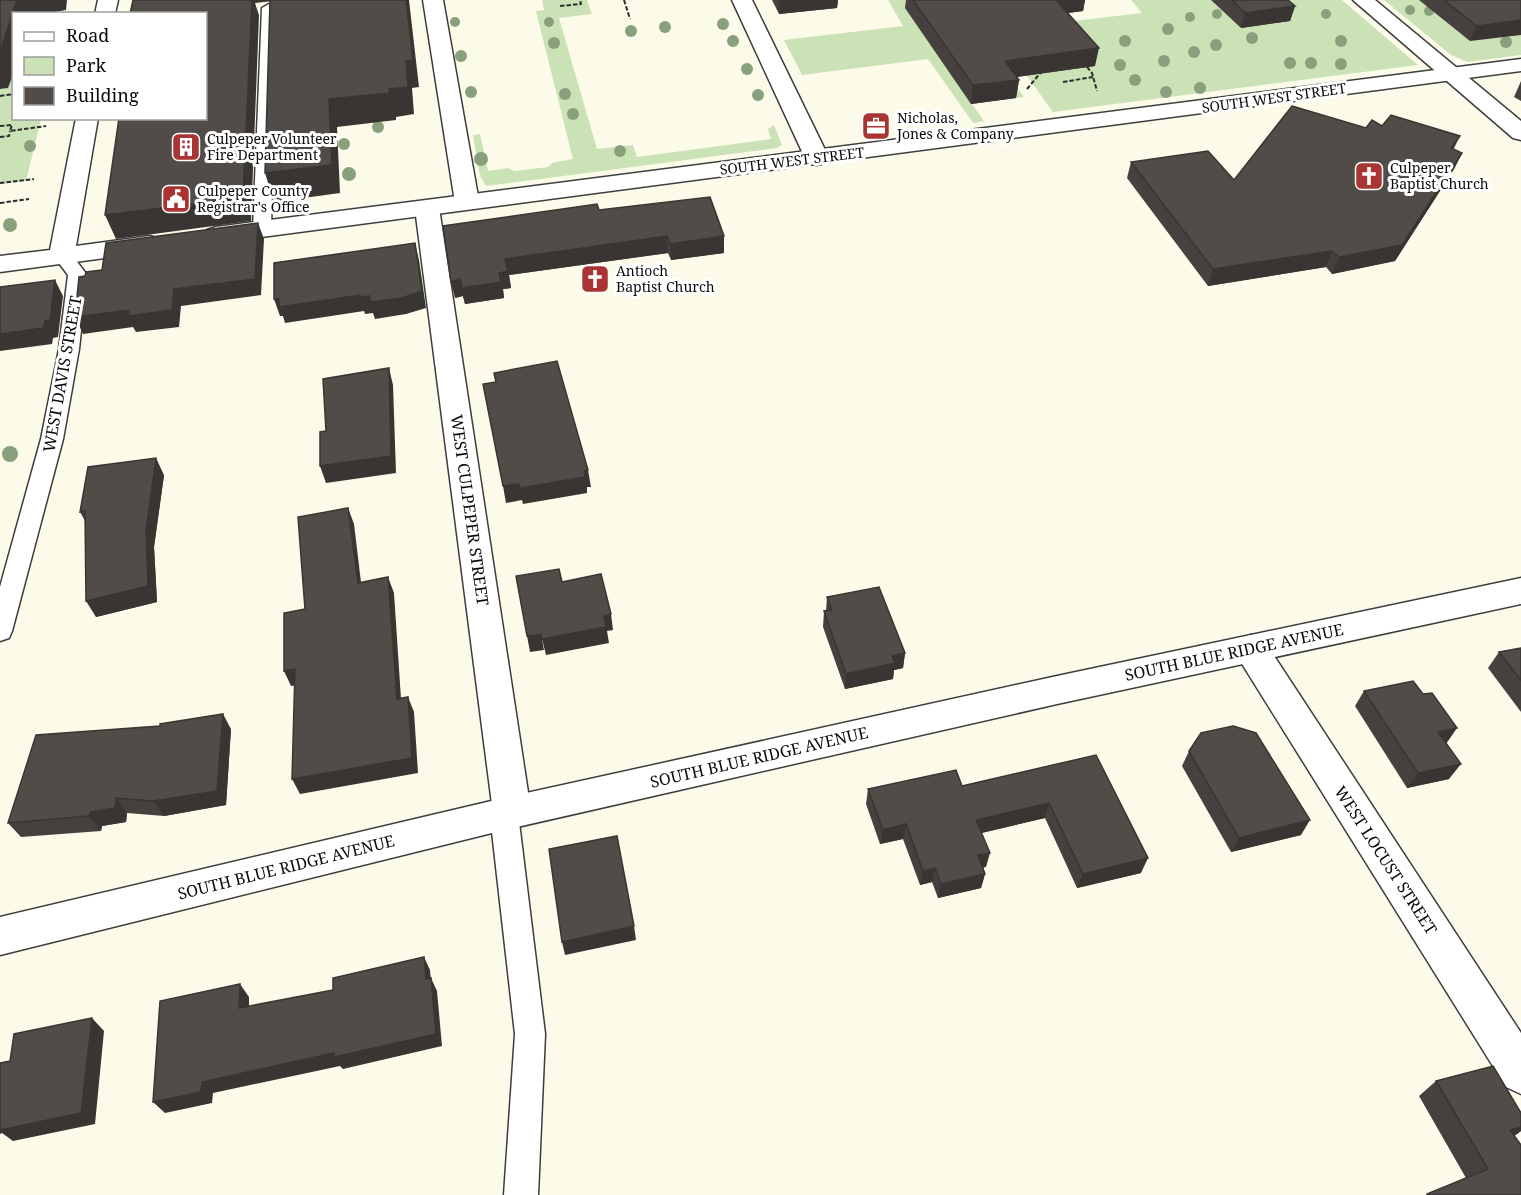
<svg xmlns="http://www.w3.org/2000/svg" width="1521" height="1195" viewBox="0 0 1521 1195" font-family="'Noto Serif',serif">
	<rect width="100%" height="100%" fill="#fcfae9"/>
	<!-- green -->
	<g fill="#cbe2b7">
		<polygon points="542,0 587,0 592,14 559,18 597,149 633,145 637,157 771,139 768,129 774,125 782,145 777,148 486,186 480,176 473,135 480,134 488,171 508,168 515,171 548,167 552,163 573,159 536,11 544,10"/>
		<polygon points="888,0 910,0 1010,78 1024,97 1016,98 1006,84 963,91 984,121 973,123 928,59 802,75 784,40 903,26"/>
		<polygon points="1131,0 1342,0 1418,65 1053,112 1015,59 1005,29 1142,13"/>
		<polygon points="1384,0 1521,0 1521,55 1467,62 1451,55"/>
		<polygon points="13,72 14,118 41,119 26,181 0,184 0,89 8,88"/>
	</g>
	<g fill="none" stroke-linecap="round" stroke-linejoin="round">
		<!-- service casing -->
		<g stroke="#3d3d3d" stroke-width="3">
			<g id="service">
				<polygon points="269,4 276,8 271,229 268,233 256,233 253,229 262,8"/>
				<polygon points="62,249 69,251 87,275 79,349 63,439 12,631 9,638 0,641 0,587 41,439 59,349 68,275 53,255 55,251"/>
				<polygon points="504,802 514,806 518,814 545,1034 538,1195 504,1195 515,1034 490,814 494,806"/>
			</g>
		</g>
		<!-- minor casing -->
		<g stroke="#3d3d3d" stroke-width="3">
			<g id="minor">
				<polygon points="423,0 443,0 479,202 476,207 467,209 458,207 455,202"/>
				<polygon points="732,0 752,0 829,158 825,163 817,165 809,163 805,158"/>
				<polygon points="1353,0 1375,0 1521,121 1521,140 1513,138"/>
				<polygon points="427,201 436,203 439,208 531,812 525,824 512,828 499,824 493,812 415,208 418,203"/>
				<polygon points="1251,635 1263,639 1521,1033 1521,1094 1506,1087 1239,659 1234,649 1239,639"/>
			</g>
		</g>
		<!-- tertiary casing -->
		<g stroke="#3d3d3d" stroke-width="3">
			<g id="tertiary">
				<polygon points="98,0 118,0 115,14 95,14"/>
				<polygon points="1521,59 1521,71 216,243 207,240 203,235 207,230 216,227"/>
				<polygon points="76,118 98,118 76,246 150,236 159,239 163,244 159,249 150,252 0,272 0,256 50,250"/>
				<polygon points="1521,578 1521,604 1057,704 504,830 0,955 0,917 504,798 1057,676"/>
			</g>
		</g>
		<!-- path -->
		<g stroke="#2c2c2c" stroke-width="2" stroke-dasharray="4.5 2" stroke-linecap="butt">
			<polyline points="624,0 630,19"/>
			<polyline points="560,6 581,4 580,0"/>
			<polyline points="1087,67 1092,73 1097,91"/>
			<polyline points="1063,82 1093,77"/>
			<polyline points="1027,89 1042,71"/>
			<polyline points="0,96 14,94"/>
			<polyline points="0,126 12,125 10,131 46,126"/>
			<polyline points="0,137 9,136 10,131"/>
			<polyline points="0,183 34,179"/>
			<polyline points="0,203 29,199"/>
		</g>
		<!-- service -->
		<use href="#service" fill="#fff" fill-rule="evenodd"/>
		<!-- minor -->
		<use href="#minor" fill="#fff" fill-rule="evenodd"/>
		<!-- tertiary -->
		<use href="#tertiary" fill="#fff" fill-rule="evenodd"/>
	</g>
	<!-- trees -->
	<g fill="#88a17c">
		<circle cx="1410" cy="10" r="5"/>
		<circle cx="1429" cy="11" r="5"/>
		<circle cx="1217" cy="14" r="5"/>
		<circle cx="1326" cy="14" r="5"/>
		<circle cx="1190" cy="17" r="5"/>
		<circle cx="455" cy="22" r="5"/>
		<circle cx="549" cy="22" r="5"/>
		<circle cx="723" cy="24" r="6"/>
		<circle cx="665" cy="27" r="6"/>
		<circle cx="1168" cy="29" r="6"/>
		<circle cx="631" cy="31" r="6"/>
		<circle cx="1252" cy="38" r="6"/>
		<circle cx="733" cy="41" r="6"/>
		<circle cx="1125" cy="41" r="6"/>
		<circle cx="1341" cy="41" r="6"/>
		<circle cx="1506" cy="42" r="6"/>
		<circle cx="554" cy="43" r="6"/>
		<circle cx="1216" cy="45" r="6"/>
		<circle cx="1194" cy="52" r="6"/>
		<circle cx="461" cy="56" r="6"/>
		<circle cx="1164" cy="61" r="6"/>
		<circle cx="1290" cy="63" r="6"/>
		<circle cx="1311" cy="63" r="6"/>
		<circle cx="1341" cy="64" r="6"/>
		<circle cx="1120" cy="65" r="6"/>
		<circle cx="747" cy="69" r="6"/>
		<circle cx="1135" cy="80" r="6"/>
		<circle cx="1200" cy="88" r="6"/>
		<circle cx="471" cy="92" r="6"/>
		<circle cx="1166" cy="92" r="6"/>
		<circle cx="565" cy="94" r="6"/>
		<circle cx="758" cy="95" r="6"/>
		<circle cx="573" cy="114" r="6"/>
		<circle cx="378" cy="127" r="6"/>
		<circle cx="344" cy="144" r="6"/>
		<circle cx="30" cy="146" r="6"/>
		<circle cx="620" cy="151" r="6"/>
		<circle cx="481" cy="159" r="7"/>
		<circle cx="349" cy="174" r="7"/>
		<circle cx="288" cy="206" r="7"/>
		<circle cx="10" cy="225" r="7"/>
		<circle cx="10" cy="454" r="8"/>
	</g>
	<!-- wall -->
	<g fill="#46413e">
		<polygon points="772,0 838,0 837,8 779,14"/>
		<polygon points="906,0 1085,0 1083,11 1068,13 1095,66 1017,77 1019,80 1016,98 971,104 905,8"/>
		<polygon points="1211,0 1288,0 1295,6 1290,21 1241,28"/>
		<polygon points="1419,0 1521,0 1470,41"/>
		<polygon points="1521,81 1521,101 1514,97"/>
		<polygon points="1382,126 1454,150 1462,153 1454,169 1395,261 1332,274 1326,267 1208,286 1127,178 1131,162 1234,180 1366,128"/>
		<polygon points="599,210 724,253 671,260 668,253 509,275 511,288 503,289 504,298 465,304 463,296 455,298"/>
		<polygon points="164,475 154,547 157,602 96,617 85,521 80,512"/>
		<polygon points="827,597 905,653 903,668 894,670 893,679 845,689 823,627 824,611 826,611"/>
		<polygon points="1521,648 1521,712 1488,668 1499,652"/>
		<polygon points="1364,691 1446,743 1449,779 1407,788 1355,706"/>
		<polygon points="231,729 226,805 164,816 127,813 126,822 102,826 101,831 21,837 8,823"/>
		<polygon points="1189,751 1301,835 1231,852 1182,766"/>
		<polygon points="1096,755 1141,873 1077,888 1045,818 981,833 986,867 983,867 985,874 981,888 938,898 932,882 920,885 903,839 880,844 866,804 868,789 962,786"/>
		<polygon points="1436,1081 1521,1113 1521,1131 1514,1136 1521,1195 1426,1195 1466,1178 1419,1096"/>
	</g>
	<!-- shaded-wall -->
	<g fill="#393532">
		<polygon points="17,0 67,0 66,10 44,14 14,14 14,72 8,88 0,89 0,52"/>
		<polygon points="192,0 282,0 255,3 259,15 251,221 116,239 105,215"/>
		<polygon points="406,0 409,0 419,87 412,88 414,114 396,117 396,120 337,127 340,193 274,202 265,173 329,99 389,89 406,61"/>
		<polygon points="779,0 838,0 837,8 779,14"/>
		<polygon points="1054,0 1085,0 1083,11 1051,15"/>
		<polygon points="1295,6 1290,21 1241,28 1245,13"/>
		<polygon points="1521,20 1521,35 1470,41 1477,26"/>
		<polygon points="1099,48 1095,66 1002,79 1005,61"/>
		<polygon points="1019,80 1016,98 971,104 973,85"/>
		<polygon points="1460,136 1452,152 1451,148"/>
		<polygon points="1462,153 1454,169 1395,261 1332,274 1339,257"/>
		<polygon points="258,223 264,239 261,295 181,306 179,327 136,332 133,327 83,334 75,317 174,289"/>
		<polygon points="667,236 668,253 509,275 511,288 503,289 504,298 465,304 463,296 455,298 451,282 460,279 505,259"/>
		<polygon points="724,236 724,253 671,260 670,244"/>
		<polygon points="415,243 419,260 426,308 406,314 375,319 373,313 365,314 364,311 285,323 283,316 280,316 274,299 279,299"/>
		<polygon points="1332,251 1326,267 1208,286 1213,269"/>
		<polygon points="55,280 63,296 58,337 53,338 52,344 0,351 0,334"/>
		<polygon points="389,368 393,385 396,473 326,483 320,466"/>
		<polygon points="156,458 164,475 154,547 157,602 96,617 86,601 146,531"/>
		<polygon points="588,470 591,487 587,487 587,493 523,504 522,500 506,503 503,486"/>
		<polygon points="348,508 354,524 363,599 358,583"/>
		<polygon points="388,577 394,593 402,714 397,699"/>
		<polygon points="611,614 613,630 607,631 609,643 546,655 542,639 604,616"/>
		<polygon points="541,634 544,650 530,652 527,636"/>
		<polygon points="905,653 903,668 894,670 893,679 845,689 846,674 892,656"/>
		<polygon points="295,669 303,684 291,686 284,671"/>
		<polygon points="408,697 414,712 418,773 300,794 292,779"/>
		<polygon points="223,714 231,729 226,805 164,816 153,801"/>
		<polygon points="1457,728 1446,744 1438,732"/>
		<polygon points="1461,764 1449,779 1407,788 1418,773"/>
		<polygon points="116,798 127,813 126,822 102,826 101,831 89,816 91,812"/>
		<polygon points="1049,803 1045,818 973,835 976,820"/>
		<polygon points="1310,820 1301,835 1231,852 1239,838"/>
		<polygon points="906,824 903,839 880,844 883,830"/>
		<polygon points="990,853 986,867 974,870 978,855"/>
		<polygon points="1148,858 1141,873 1077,888 1083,874"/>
		<polygon points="935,868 932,882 920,885 923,871"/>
		<polygon points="985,874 981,888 938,898 941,884"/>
		<polygon points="634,926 636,940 565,955 562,942"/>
		<polygon points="424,957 430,970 432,992 426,979"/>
		<polygon points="431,978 437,991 442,1046 343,1069 340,1066 213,1093 212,1103 165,1113 153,1102"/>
		<polygon points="240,984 249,997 249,1021 239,1008"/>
		<polygon points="92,1018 104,1031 95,1124 13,1141 2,1133 0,1134 0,1120"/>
		<polygon points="1521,1127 1521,1131 1509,1140 1510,1130"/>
	</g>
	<!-- building -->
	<g fill="#514c48" stroke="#393532" stroke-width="1.5">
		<polygon points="0,0 17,0 0,52"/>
		<polygon points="133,0 252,0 243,198 105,215 119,118 206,118 206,14 130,14"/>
		<polygon points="270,0 406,0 413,60 406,61 408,87 389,89 390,93 329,99 332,165 265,173"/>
		<polygon points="913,0 1056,0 1099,48 1005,61 1019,80 973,85"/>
		<polygon points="1232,0 1288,0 1295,6 1245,13"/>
		<polygon points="1444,0 1521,0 1521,20 1477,26"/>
		<polygon points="1292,106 1366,128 1372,120 1382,126 1391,115 1460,136 1451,148 1462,153 1402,245 1339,257 1332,251 1213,269 1131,162 1208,151 1234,180"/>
		<polygon points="710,197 724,236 670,244 667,236 505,259 508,271 499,273 501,282 462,288 460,279 451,282 443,226 597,204 599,210"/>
		<polygon points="258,223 255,279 174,289 172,310 128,316 129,310 75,317 79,277 85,276 86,272 102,270 106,243"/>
		<polygon points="415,243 422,291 402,298 370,302 370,296 360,297 360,295 279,307 279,299 274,299 274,263"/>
		<polygon points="55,280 50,320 45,321 43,328 0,334 0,287"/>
		<polygon points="557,361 588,470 584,471 585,477 520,488 519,484 503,486 483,384 496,382 494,373"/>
		<polygon points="389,368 391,456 320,466 320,432 326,431 323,379"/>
		<polygon points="156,458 146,531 148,586 86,601 85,511 80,512 88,467"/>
		<polygon points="348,508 358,583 388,577 397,699 408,697 412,758 292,779 295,669 284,671 284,613 305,609 298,517"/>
		<polygon points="559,569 562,582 601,574 611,614 604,616 606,627 542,639 541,634 527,636 516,576"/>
		<polygon points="879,587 905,653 892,656 895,663 846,674 824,611 832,610 827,597"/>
		<polygon points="1521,648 1521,680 1499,652"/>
		<polygon points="1413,681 1423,694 1432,693 1457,728 1438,732 1461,764 1418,773 1364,691"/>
		<polygon points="223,714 217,791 153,801 116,798 115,808 91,812 89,816 8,823 36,735 160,726 160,724"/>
		<polygon points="1233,726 1256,733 1310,820 1239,838 1189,751 1201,733"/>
		<polygon points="1096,755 1148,858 1083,874 1049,803 976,820 990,853 978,855 985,874 941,884 935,868 923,871 906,824 883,830 868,789 956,770 962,786"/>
		<polygon points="617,836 634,926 562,942 549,849"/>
		<polygon points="424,957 426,979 431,978 436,1034 334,1057 334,1053 202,1082 201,1092 153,1102 160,1001 240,984 239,1008 333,990 333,978"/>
		<polygon points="92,1018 81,1113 0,1130 0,1063 10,1061 14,1034"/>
		<polygon points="1493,1066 1521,1113 1521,1127 1510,1130 1521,1145 1521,1195 1428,1195 1427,1194 1488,1169 1436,1081"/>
	</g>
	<!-- icons -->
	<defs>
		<g id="office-square" transform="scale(1.5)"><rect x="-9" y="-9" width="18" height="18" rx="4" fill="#a83533" stroke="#fff"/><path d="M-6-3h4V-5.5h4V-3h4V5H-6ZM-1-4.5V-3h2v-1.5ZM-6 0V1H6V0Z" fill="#fff"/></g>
		<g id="building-square" transform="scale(1.5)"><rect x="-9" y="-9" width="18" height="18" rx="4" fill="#a83533" stroke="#fff"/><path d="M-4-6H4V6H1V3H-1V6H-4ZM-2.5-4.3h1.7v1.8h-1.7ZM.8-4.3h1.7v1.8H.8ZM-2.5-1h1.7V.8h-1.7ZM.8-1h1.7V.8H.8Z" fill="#fff"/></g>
		<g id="church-square" transform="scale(1.5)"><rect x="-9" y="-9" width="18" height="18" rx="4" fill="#a83533" stroke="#fff"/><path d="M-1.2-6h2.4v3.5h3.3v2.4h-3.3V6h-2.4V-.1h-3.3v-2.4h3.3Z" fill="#fff"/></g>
		<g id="civic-square" transform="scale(1.5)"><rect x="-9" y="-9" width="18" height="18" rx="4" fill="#a83533" stroke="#fff"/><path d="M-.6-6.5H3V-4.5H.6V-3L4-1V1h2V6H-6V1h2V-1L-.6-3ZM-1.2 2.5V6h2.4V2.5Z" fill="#fff"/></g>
	</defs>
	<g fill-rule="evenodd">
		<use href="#office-square" x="876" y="126"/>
		<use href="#building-square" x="186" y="147"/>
		<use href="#church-square" x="1369" y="176"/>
		<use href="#civic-square" x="176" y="199"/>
		<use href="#church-square" x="595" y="279"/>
	</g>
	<g text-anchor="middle" stroke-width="6" stroke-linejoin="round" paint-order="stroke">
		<!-- far-street labels -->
		<g font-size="14" fill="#0a0a0a" stroke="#fff">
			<text transform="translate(1274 98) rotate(-8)" y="5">SOUTH WEST STREET</text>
			<text transform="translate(792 161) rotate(-7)" y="5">SOUTH WEST STREET</text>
		</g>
		<!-- far-poi labels -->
		<g font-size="14" fill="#0a0a0a" stroke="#fff" text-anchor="start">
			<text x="897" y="123">Nicholas,<tspan x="897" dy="16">Jones &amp; Company</tspan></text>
			<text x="207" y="144">Culpeper Volunteer<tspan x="207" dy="16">Fire Department</tspan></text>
			<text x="1390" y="173">Culpeper<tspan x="1390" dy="16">Baptist Church</tspan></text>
			<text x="197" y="196">Culpeper County<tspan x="197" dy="16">Registrar's Office</tspan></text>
			<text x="616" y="276">Antioch<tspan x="616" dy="16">Baptist Church</tspan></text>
		</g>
		<!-- street labels -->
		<g font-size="16" fill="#0a0a0a" stroke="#fff">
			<text transform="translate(62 374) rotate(-80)" y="6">WEST DAVIS STREET</text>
			<text transform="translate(470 510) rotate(82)" y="6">WEST CULPEPER STREET</text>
			<text transform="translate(1234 652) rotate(-12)" y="6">SOUTH BLUE RIDGE AVENUE</text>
			<text transform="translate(759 757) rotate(-13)" y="6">SOUTH BLUE RIDGE AVENUE</text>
			<text transform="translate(1386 860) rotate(57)" y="6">WEST LOCUST STREET</text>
			<text transform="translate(286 867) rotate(-14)" y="6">SOUTH BLUE RIDGE AVENUE</text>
		</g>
	</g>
	<!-- legend -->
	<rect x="12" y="12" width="195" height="108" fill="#ffffff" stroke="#9d9d9d" stroke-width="1.5"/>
	<rect x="24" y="32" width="30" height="9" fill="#ffffff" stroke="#9d9d9d" stroke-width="1.5"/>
	<text x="66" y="42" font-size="18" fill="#0a0a0a">Road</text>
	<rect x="24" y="57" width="30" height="18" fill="#cbe2b7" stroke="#9d9d9d" stroke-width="1.5"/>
	<text x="66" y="72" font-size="18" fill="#0a0a0a">Park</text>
	<rect x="24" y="87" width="30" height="18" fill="#514c48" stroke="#9d9d9d" stroke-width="1.5"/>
	<text x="66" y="102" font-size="18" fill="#0a0a0a">Building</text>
</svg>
